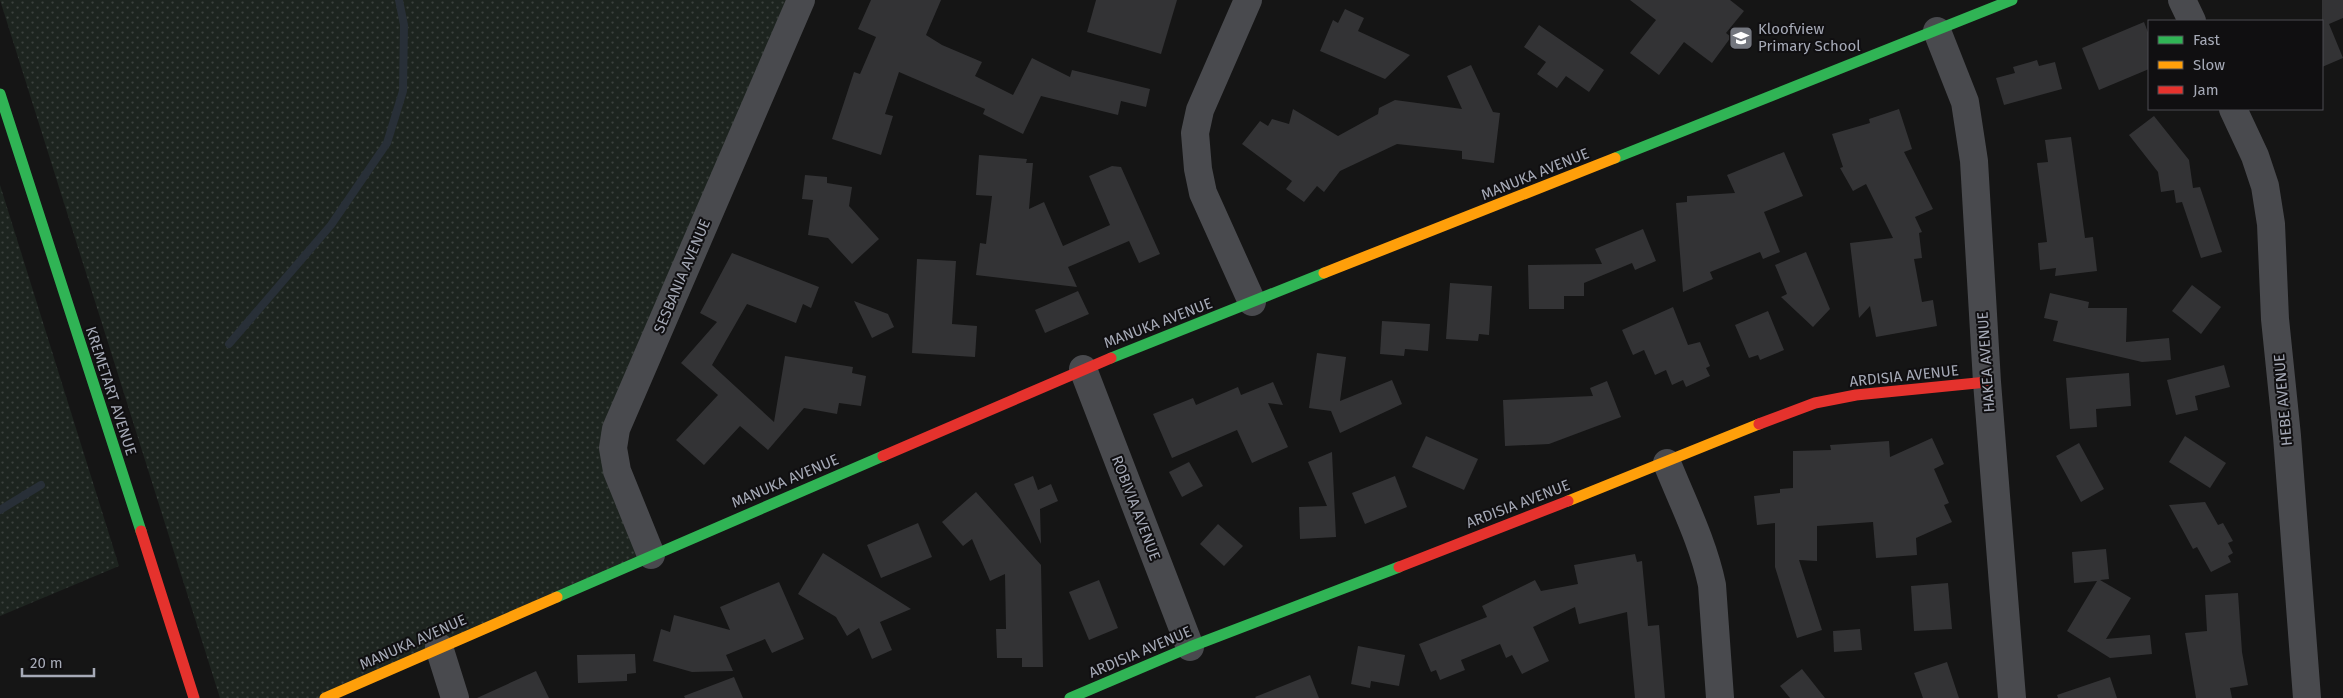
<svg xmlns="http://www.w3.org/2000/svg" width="2343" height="698" viewBox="0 0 2343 698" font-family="'Fira Sans',sans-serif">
	<defs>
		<pattern id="green-dots" width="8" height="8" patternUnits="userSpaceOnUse" patternTransform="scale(1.25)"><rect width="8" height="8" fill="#1d241f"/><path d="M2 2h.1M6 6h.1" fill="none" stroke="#3b413d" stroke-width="1.8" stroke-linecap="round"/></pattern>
	</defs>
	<rect width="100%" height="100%" fill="#151515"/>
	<!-- green -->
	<g fill="url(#green-dots)">
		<polygon points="0,0 792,0 600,440 650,556 324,698 220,698"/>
		<polygon points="0,185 119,566 0,616"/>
	</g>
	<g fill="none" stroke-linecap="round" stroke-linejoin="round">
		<!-- stream -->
		<g stroke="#282f37" stroke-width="8">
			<polyline points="229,344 331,225 387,143 403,91 404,25 399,0"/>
			<polyline points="0,510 41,485"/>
		</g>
	</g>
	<!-- building -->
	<g fill="#333335">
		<polygon points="871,0 941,0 926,35 942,45 982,62 975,76 1013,95 1032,58 1070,77 1072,70 1150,89 1146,107 1121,101 1118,115 1041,96 1023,134 983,114 985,109 899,72 885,114 893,116 881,155 832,139 854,72 860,74 876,37 858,29"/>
		<polygon points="1096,0 1177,0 1161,54 1087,32"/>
		<polygon points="1630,0 1730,0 1744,11 1726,33 1731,37 1712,63 1684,42 1659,75 1630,53 1656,20"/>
		<polygon points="2322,0 2343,0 2343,18 2329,24 2343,58 2322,67"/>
		<polygon points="1345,9 1364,18 1358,31 1410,55 1385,79 1320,51 1333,20 1338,23"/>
		<polygon points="2144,22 2149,35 2149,69 2099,90 2082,48"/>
		<polygon points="1539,25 1604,70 1589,92 1566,76 1557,88 1537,74 1546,62 1524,47"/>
		<polygon points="2037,60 2039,66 2055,62 2062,89 2004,105 1996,78 2015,73 2013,67"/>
		<polygon points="1471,65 1493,112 1500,113 1494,163 1462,159 1462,151 1397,144 1340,171 1324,192 1317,186 1304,202 1286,189 1292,181 1242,144 1260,121 1268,126 1272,119 1289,124 1293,109 1338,136 1378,114 1379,108 1395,100 1462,109 1447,76"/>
		<polygon points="1899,109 1912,149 1904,152 1933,209 1915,217 1922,232 1919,233 1922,258 1914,259 1922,302 1933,300 1937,326 1876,337 1870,306 1859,318 1850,243 1893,238 1866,184 1853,191 1840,168 1843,167 1832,134 1870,123 1869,119"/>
		<polygon points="2154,116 2189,160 2193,188 2200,187 2222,252 2201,258 2182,202 2176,203 2174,190 2161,192 2158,172 2129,135"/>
		<polygon points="2071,137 2085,238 2093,237 2097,271 2055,276 2056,268 2040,270 2038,243 2047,242 2037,163 2048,162 2045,140"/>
		<polygon points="1784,152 1803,196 1764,212 1780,252 1763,259 1760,252 1710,272 1713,279 1683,292 1676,203 1687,202 1687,196 1735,193 1727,175"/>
		<polygon points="979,155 1027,159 1026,163 1033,163 1029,209 1044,202 1063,246 1110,225 1089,176 1112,166 1121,167 1160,254 1139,263 1129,241 1068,267 1077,287 976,275 980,243 986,244 992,196 976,195"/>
		<polygon points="805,175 827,177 827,183 852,187 849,206 879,239 852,264 828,238 808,235 813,200 802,199"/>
		<polygon points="1643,229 1656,261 1635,270 1632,263 1584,283 1584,296 1564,296 1564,309 1529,309 1528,265 1602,264 1595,249"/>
		<polygon points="1806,252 1830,309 1813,327 1781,297 1787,294 1775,265"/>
		<polygon points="732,253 819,287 811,308 803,304 796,323 747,304 712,365 774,422 785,356 853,367 852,373 866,376 861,406 839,403 837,414 804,408 768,450 740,426 704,465 676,440 718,395 681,363 717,322 700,313"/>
		<polygon points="917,259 956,261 952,324 977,326 975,357 912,353"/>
		<polygon points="1450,283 1492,286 1489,335 1479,334 1478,341 1446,339"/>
		<polygon points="2192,285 2221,307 2201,334 2172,311"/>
		<polygon points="1078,291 1089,314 1045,333 1035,310"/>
		<polygon points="2050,293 2089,302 2088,308 2127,308 2126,342 2169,338 2171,360 2142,362 2053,341 2058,321 2044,318"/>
		<polygon points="854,301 888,314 894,327 872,338"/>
		<polygon points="1673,307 1688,345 1700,342 1710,366 1706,368 1710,376 1686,387 1683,380 1672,385 1666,370 1655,375 1644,350 1633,355 1622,330"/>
		<polygon points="1768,311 1784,350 1760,360 1758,355 1749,358 1735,325"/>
		<polygon points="1382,321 1430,324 1428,351 1405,349 1404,356 1380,354"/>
		<polygon points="1317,353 1346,357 1340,401 1392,380 1402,404 1340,433 1331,411 1309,408"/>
		<polygon points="2224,365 2230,387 2195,396 2198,410 2176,415 2167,380"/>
		<polygon points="2129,373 2131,406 2096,409 2097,427 2070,429 2066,378"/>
		<polygon points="1607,381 1621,417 1549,444 1505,446 1503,400 1593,396 1590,388"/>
		<polygon points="1273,382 1283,405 1268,403 1288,447 1252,463 1237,430 1172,458 1153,414 1193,398 1196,405 1238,387 1241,395"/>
		<polygon points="1426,436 1478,459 1464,490 1412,467"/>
		<polygon points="2185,436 2226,463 2210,488 2169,462"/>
		<polygon points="1932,438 1944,464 1934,469 1949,503 1944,505 1952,522 1916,538 1917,555 1876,558 1873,522 1817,526 1817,561 1799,560 1822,630 1797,638 1775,567 1775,523 1757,525 1754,496 1780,493 1780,489 1793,488 1793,451 1831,450 1830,445 1889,441 1890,457"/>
		<polygon points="2079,443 2104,489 2081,502 2056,456"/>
		<polygon points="1332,452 1336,537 1300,539 1299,507 1327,506 1308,462"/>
		<polygon points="1189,462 1203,486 1182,497 1169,472"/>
		<polygon points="1033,476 1038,490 1051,484 1058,501 1040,509 1041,544 1014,484"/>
		<polygon points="1395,476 1407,507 1365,524 1352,493"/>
		<polygon points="976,492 1041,565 1043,667 1022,667 1022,658 997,658 996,629 1006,629 1005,574 990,581 972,539 963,546 942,522"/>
		<polygon points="2205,502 2218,525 2223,523 2233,541 2228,543 2233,553 2228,556 2231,562 2211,572 2197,547 2193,549 2169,505"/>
		<polygon points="918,523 932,557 881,578 867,545"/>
		<polygon points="1218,524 1243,546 1224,566 1200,544"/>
		<polygon points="2106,549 2109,579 2100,580 2131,598 2106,639 2150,635 2152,654 2110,658 2067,631 2097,581 2074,583 2072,552"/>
		<polygon points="823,553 911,609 880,622 892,650 872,659 859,628 847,636 836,617 798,594"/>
		<polygon points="1635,554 1637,562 1642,561 1648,626 1659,625 1665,698 1635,698 1627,612 1579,624 1575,607 1533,627 1549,661 1522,674 1512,655 1506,658 1500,644 1461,660 1465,670 1440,680 1436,670 1431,672 1419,644 1487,617 1482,606 1535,580 1541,591 1578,584 1574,565"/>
		<polygon points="1099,580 1118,628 1089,640 1069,592"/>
		<polygon points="779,582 804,639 772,653 765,639 726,655 733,671 692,672 653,661 661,629 670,632 674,615 730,630 720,607"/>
		<polygon points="1948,583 1952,629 1914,631 1911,586"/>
		<polygon points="2238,593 2242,652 2248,685 2230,688 2232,698 2196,698 2185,633 2207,631 2205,595"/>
		<polygon points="1860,629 1862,650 1834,652 1833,631"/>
		<polygon points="1358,646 1405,655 1399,686 1371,681 1370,688 1351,684"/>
		<polygon points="635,654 636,673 627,674 627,681 578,683 577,655"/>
		<polygon points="1947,662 1959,698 1923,698 1914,673"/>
		<polygon points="1802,669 1825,698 1790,698 1780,686"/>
		<polygon points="536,671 549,698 477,698"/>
		<polygon points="1310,675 1319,698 1256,698 1255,697"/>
		<polygon points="734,677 743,698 685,698 684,696"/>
		<polygon points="2110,677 2117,698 2058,698 2057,695"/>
	</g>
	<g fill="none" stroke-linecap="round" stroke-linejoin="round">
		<!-- street -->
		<g stroke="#494a4e" stroke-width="28">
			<polyline points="1248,0 1200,110 1195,133 1198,169 1203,193 1252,302"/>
			<polyline points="2182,0 2192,21"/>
			<polyline points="1937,31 1965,102 1974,161 1987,382 2012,698"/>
			<polyline points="2233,109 2255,156 2265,186 2271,224 2275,319 2287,436 2307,698"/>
			<polyline points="1083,369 1190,647"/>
			<path d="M1667 463C1683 503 1703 542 1712 585L1720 698"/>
			<polyline points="651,555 617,471 613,448 616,429 801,0"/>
			<polyline points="439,647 455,698"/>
		</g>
		<!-- fast -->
		<g stroke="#30b455" stroke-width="11">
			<polyline points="0,94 141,531"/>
			<polyline points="1615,158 2012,0"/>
			<polyline points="1111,358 1324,273"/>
			<polyline points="557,597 883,456"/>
			<polyline points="1070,698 1190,647 1399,567"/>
		</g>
		<!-- slow -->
		<g stroke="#ff9f0a" stroke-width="11">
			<polyline points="1324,273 1615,158"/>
			<polyline points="1568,501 1759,424"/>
			<polyline points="325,698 557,597"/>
		</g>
		<!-- jam -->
		<g stroke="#e5322d" stroke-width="11">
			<polyline points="1759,424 1815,403 1856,395 1987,382"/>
			<polyline points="883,456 1111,358"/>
			<polyline points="141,531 194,698"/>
			<polyline points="1399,567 1568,501"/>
		</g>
	</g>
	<!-- icons -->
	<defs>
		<g id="school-square" transform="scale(1.25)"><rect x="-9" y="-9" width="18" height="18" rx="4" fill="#73767e" stroke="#100f11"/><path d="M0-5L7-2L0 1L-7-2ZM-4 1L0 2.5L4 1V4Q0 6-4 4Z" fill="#fff"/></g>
	</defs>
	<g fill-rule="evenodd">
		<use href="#school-square" x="1741" y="38"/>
	</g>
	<g text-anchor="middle" stroke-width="4" stroke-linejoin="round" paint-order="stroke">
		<!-- poi labels -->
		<g font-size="15" fill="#a6aab7" stroke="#100f11" text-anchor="start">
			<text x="1758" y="34">Kloofview<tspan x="1758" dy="17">Primary School</tspan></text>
		</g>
		<!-- street labels -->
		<g font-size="15" fill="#a6aab7" stroke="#100f11">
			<text transform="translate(1535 174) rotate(-22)" y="5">MANUKA AVENUE</text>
			<text transform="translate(682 276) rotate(-67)" y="5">SESBANIA AVENUE</text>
			<text transform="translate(1158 323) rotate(-21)" y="5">MANUKA AVENUE</text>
			<text transform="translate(1986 362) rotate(-94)" y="5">HAKEA AVENUE</text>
			<text transform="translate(1904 376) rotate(-6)" y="5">ARDISIA AVENUE</text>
			<text transform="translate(111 391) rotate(72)" y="5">KREMETART AVENUE</text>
			<text transform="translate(2283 400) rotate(-95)" y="5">HEBE AVENUE</text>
			<text transform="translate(785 481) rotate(-23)" y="5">MANUKA AVENUE</text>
			<text transform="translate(1518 504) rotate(-21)" y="5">ARDISIA AVENUE</text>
			<text transform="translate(1136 508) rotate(69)" y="5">ROBIVIA AVENUE</text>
			<text transform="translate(413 642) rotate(-24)" y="5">MANUKA AVENUE</text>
			<text transform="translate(1140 652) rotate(-23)" y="5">ARDISIA AVENUE</text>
		</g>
	</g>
	<!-- legend -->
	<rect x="2148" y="20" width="175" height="90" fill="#100f11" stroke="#4c4d53"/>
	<rect x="2158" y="36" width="25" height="8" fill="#30b455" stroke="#4c4d53"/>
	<text x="2193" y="45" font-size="15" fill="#a6aab7">Fast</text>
	<rect x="2158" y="61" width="25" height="8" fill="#ff9f0a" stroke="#4c4d53"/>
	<text x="2193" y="70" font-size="15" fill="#a6aab7">Slow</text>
	<rect x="2158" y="86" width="25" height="8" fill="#e5322d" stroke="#4c4d53"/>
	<text x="2193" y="95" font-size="15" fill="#a6aab7">Jam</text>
	<!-- scale -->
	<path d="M22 668v8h72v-8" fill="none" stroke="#a6aab7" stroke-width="2.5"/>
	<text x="30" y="668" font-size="15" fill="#a6aab7" stroke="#100f11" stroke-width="4" paint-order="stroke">20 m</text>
</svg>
